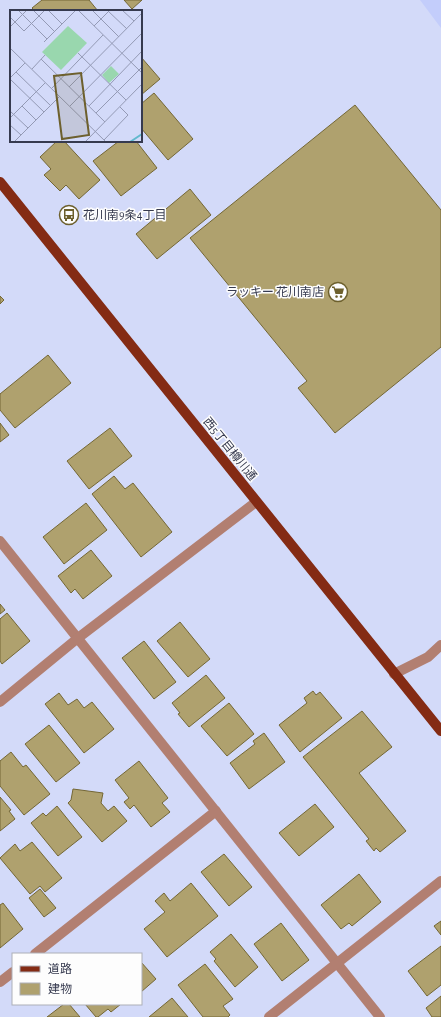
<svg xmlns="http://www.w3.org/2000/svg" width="441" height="1017" viewBox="0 0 441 1017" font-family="'Alegreya Sans','Noto Sans JP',sans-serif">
	<rect width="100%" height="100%" fill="#d3daf9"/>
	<!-- built -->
	<polygon fill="#c3cdfb" points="420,0 441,0 441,28"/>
	<!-- building -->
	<g fill="#afa16e" stroke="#746735">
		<polygon points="42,0 89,0 98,11 35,11 32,8"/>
		<polygon points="124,0 142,0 132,9"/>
		<polygon points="141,57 160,79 141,95"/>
		<polygon points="154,93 193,139 168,160 141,128 141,104"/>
		<polygon points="355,105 441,210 441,347 335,433 298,388 307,381 190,238"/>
		<polygon points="57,141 64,141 100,180 79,199 66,185 60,191 44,175 51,169 40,157"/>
		<polygon points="119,141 136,141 157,168 121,196 93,161"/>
		<polygon points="190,189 211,215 157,259 136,234"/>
		<polygon points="0,296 4,300 0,304"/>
		<polygon points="48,355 71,383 15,428 0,410 0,394"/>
		<polygon points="0,423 9,435 0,442"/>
		<polygon points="110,428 132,456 89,489 67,461"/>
		<polygon points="114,476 125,489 133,483 172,532 141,557 92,494"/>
		<polygon points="86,503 107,530 64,564 43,537"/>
		<polygon points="91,550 112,576 83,599 75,589 71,593 58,576"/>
		<polygon points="0,604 5,610 0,614"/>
		<polygon points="7,613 30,641 2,664 0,661 0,619"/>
		<polygon points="180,622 210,659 188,677 157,641"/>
		<polygon points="144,641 176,682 154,699 122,658"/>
		<polygon points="206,675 225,698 189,727 178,714 180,713 172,703"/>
		<polygon points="313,691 316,695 320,692 342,718 300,752 279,725 307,703 304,698"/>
		<polygon points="59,693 68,705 77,699 84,708 92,702 114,729 84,753 45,704"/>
		<polygon points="229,703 254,734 227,756 201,726"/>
		<polygon points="362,711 392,747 359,773 406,831 380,852 376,848 374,851 366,841 369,839 303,757"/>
		<polygon points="49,725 80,763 56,782 25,744"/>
		<polygon points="264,733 285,762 249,789 230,763 255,744 253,741"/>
		<polygon points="11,752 23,767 26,765 50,794 24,815 0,786 0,761"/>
		<polygon points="139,761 168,798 162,803 170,812 151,827 134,805 130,809 124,802 129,798 115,780"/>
		<polygon points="73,789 103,793 101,803 108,811 114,806 127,821 102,842 68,803 71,800"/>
		<polygon points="0,797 11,810 9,811 15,819 0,831"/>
		<polygon points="315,804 334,827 299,856 279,833"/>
		<polygon points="57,806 82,837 58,856 31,823 43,813 46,816"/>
		<polygon points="32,842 62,878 45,892 40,886 30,894 0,858 15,844 20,851"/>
		<polygon points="224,854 252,887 229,906 201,872"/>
		<polygon points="359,874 381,902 352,926 349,923 341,929 321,905"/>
		<polygon points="191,883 218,916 167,957 144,929 165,912 155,901 164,893 170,901"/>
		<polygon points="40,889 56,908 44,917 29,898"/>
		<polygon points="3,903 23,929 0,948 0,905"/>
		<polygon points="441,921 441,935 434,926"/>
		<polygon points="281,923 309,960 282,981 254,944"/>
		<polygon points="231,934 258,967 235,987 214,961 216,959 210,952"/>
		<polygon points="441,946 441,985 427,996 408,971"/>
		<polygon points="141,962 156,979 141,992"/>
		<polygon points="205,964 233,999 223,1006 230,1015 228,1017 203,1017 178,985"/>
		<polygon points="441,996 441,1017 432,1017 426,1008"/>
		<polygon points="172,998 188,1017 149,1017"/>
		<polygon points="64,1004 69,1004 80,1017 47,1017"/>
		<polygon points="85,1004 121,1004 111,1012 108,1009 98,1017 96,1017"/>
	</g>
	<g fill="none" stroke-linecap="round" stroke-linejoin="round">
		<!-- minor -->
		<g stroke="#b27f71" stroke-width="10">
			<polyline points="0,541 380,1017"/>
			<polyline points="394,674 428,657 441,645"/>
			<polyline points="0,702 78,638 256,502"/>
			<polyline points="35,954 216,811"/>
			<polyline points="0,982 13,972"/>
			<polyline points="269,1017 441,881"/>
		</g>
		<!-- major -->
		<polyline stroke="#842b14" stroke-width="10" points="0,182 441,731"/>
	</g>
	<!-- icons -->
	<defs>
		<g id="bus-ring" transform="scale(1)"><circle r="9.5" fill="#fdfdfd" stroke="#6d602d" stroke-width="1.5"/><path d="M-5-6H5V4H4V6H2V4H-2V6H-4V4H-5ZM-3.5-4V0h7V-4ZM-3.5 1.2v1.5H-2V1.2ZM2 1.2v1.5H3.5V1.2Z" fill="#6d602d"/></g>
		<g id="supermarket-ring" transform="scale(1)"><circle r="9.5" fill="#fdfdfd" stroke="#6d602d" stroke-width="1.5"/><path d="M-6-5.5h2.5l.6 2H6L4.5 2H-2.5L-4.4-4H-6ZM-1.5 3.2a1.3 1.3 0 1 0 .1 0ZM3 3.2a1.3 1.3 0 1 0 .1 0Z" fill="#6d602d"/></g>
	</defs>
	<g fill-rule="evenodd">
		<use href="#bus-ring" x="69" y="215"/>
		<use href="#supermarket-ring" x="338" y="292"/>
	</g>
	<g text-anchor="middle" stroke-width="3" stroke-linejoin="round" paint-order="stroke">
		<!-- poi labels -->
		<g font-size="12" fill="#363a4f" stroke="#fdfdfd" text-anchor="start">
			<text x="83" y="219">花川南9条4丁目</text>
			<text x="324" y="296" text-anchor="end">ラッキー 花川南店</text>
		</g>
		<!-- street labels -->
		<g font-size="12" fill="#363a4f" stroke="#fdfdfd">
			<text transform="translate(230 449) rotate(51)" y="4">西5丁目樽川通</text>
		</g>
	</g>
	<!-- overview -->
	<g transform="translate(10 10)">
		<rect width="132" height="132" fill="#d3daf9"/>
		<path d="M58 16 77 33 51 60 32 42ZM101 56 109 64 99 73 92 65Z" fill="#99d7ae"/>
		<path fill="none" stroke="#62b9cd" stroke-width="2" d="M120 132 132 124"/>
		<path fill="none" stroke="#949ab5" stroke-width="1" d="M8 0 37 29M23 0 45 22M38 0 52 14M68 0 132 63M82 0 109 27M97 0 117 19M112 0 124 11M0 7 14 21 35 0M84 16 100 0M0 17 17 0M34 32 66 0M0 38 96 132M68 43 116 90M31 49 95 112M22 59 35 45M6 62 41 96M0 68 15 53M0 69 34 102M59 77 132 3M42 78 93 25M12 96 26 110M60 96 132 23M79 96 132 41M0 101 18 118M86 103 132 57M0 108 35 73M0 115 11 125M94 130 118 105 110 97M4 132 49 87M75 132 132 74"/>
		<path fill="#6d602d" fill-opacity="0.15" stroke="#6d602d" stroke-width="2" d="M71 63 79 125 52 129 44 66Z"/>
		<rect width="132" height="132" fill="none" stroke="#363a4f" stroke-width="2"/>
	</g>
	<!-- legend -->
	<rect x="12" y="953" width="130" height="52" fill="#fdfdfd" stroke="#adafb7"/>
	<rect x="20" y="966" width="20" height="6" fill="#842b14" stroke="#adafb7"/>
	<text x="48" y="973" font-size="12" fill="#363a4f">道路</text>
	<rect x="20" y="983" width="20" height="12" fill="#afa16e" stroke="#adafb7"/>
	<text x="48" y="993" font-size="12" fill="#363a4f">建物</text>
</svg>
